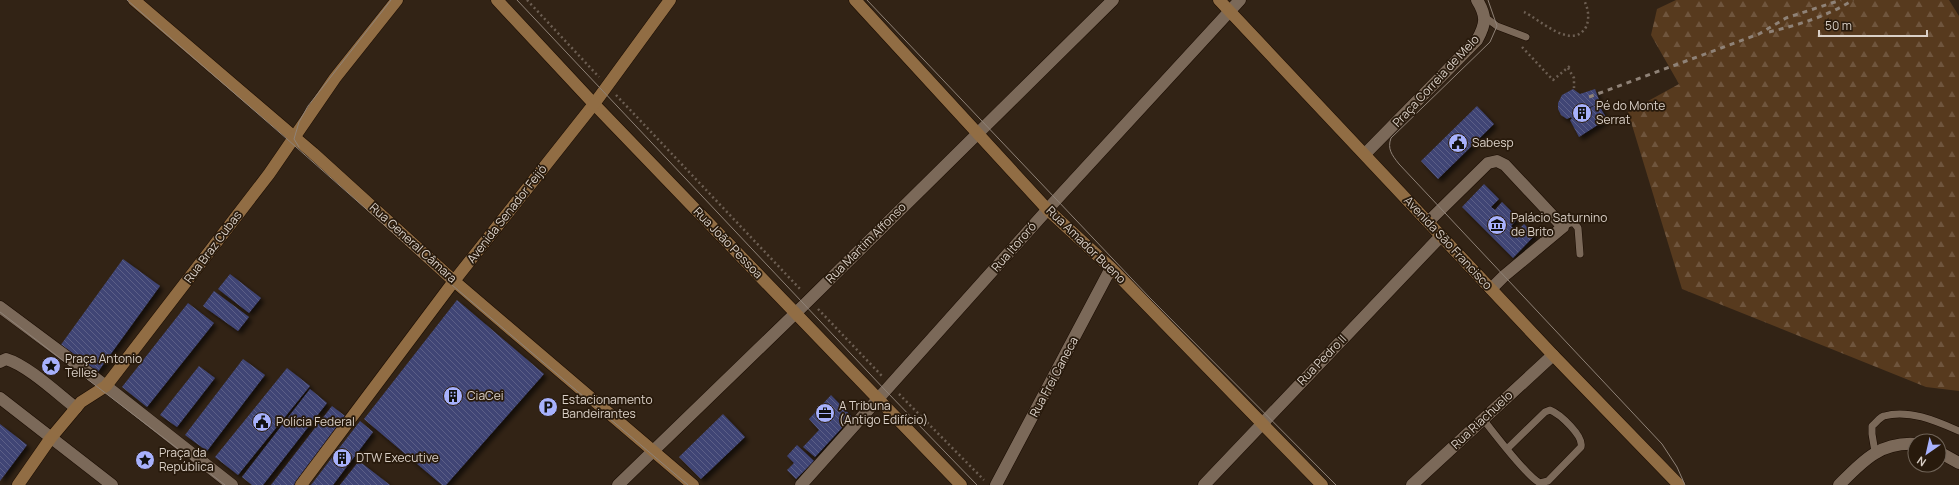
<svg xmlns="http://www.w3.org/2000/svg" width="1959" height="485" viewBox="0 0 1959 485" font-family="Manrope,sans-serif">
	<defs>
		<pattern id="forest-firs" width="22" height="20" patternUnits="userSpaceOnUse"><rect width="22" height="20" fill="#573a1e"/><path d="M5 1l3.5 6h-7zM16 11l3.5 6h-7z" fill="#6f553d"/></pattern>
		<pattern id="building-back-hatch" width="6" height="6" patternUnits="userSpaceOnUse"><rect width="6" height="6" fill="#404575"/><path d="M-1 5l2 2M0 0l6 6M5-1l2 2" fill="none" stroke="#5b5f87"/></pattern>
		<filter id="shadow"><feDropShadow dx="3.5" dy="3.5" stdDeviation="2" flood-color="#0009"/></filter>
	</defs>
	<rect width="100%" height="100%" fill="#322315"/>
	<!-- forest -->
	<polygon fill="url(#forest-firs)" points="1676,0 1949,0 1959,16 1959,391 1926,387 1682,289 1628,112 1679,84 1651,35 1657,9"/>
	<!-- building -->
	<g fill="url(#building-back-hatch)" filter="url(#shadow)">
		<polygon points="1573,89 1580,94 1595,89 1600,103 1585,109 1586,110 1598,104 1607,119 1579,137 1570,120 1572,119 1571,117 1567,119 1561,115 1558,109 1558,103 1562,95"/>
		<polygon points="1477,106 1494,124 1438,179 1421,161"/>
		<polygon points="1484,184 1499,199 1491,207 1495,210 1502,202 1518,218 1511,226 1517,231 1524,224 1535,235 1513,258 1462,207"/>
		<polygon points="123,259 160,286 97,373 60,346"/>
		<polygon points="230,274 261,298 249,313 218,289"/>
		<polygon points="214,291 249,317 238,331 203,306"/>
		<polygon points="457,300 544,374 446,485 442,485 364,419"/>
		<polygon points="188,303 214,323 147,407 122,387"/>
		<polygon points="243,359 265,375 207,451 185,435"/>
		<polygon points="199,366 215,378 177,427 160,415"/>
		<polygon points="287,368 310,386 238,475 215,457"/>
		<polygon points="310,389 327,403 263,485 252,485 242,477"/>
		<polygon points="831,395 852,417 815,457 803,447 819,430 809,419"/>
		<polygon points="332,406 345,416 294,485 271,485"/>
		<polygon points="723,414 745,437 701,479 679,457"/>
		<polygon points="360,421 373,432 333,485 311,485"/>
		<polygon points="0,424 27,445 0,481"/>
		<polygon points="797,445 814,461 796,479 787,470 794,463 787,456"/>
		<polygon points="359,461 390,485 340,485"/>
	</g>
	<g fill="none" stroke-linecap="round" stroke-linejoin="round">
		<!-- lane casing -->
		<g stroke="#1a0c02" stroke-width="8">
			<g id="lane">
				<polyline points="1485,17 1497,26 1526,37"/>
				<polyline points="1563,227 1570,223 1574,223 1578,228 1580,254"/>
				<path d="M1483 419C1494 433 1527 477 1540 483L1548 481 1581 447C1584 436 1560 414 1550 410L1545 412 1508 448"/>
				<path d="M1875 452 1872 434V426C1876 423 1880 417 1884 416 1909 409 1936 421 1959 431"/>
			</g>
		</g>
		<!-- street casing -->
		<g stroke="#1a0c02" stroke-width="13">
			<g id="street">
				<path d="M1365 154 1477 40C1486 24 1487 16 1477 0"/>
				<polyline points="1428,222 1488,163 1497,161 1505,165 1563,227 1504,276 1491,289"/>
				<polyline points="0,307 106,386 232,485"/>
				<path d="M0 362 6 359C27 365 58 394 76 408"/>
				<polyline points="0,398 112,485"/>
				<polyline points="1939,452 1959,463"/>
				<polyline points="618,485 805,304 1113,0"/>
				<polyline points="801,485 1056,200 1240,0"/>
				<polyline points="996,485 1111,268"/>
				<polyline points="1204,485 1441,236"/>
				<polyline points="1412,485 1553,355"/>
				<path d="M1839 485C1862 462 1879 442 1915 444"/>
			</g>
		</g>
		<!-- secondary casing -->
		<g stroke="#1a0c02" stroke-width="13">
			<g id="secondary">
				<polyline points="134,0 313,153 454,281 693,485"/>
				<polyline points="497,0 594,104 961,485"/>
				<polyline points="855,0 1047,209 1111,268 1322,485"/>
				<polyline points="1219,0 1553,355 1679,485"/>
				<polyline points="18,485 50,439 81,402 106,386 269,174 335,78 397,0"/>
				<polyline points="301,485 454,281 594,104 670,0"/>
			</g>
		</g>
		<!-- path -->
		<g stroke="#6d5f53" stroke-width="2.5" stroke-dasharray="2 3" stroke-linecap="butt">
			<polyline points="527,0 599,77"/>
			<path d="M1524 12C1539 19 1572 51 1586 27 1590 18 1588 8 1584 0"/>
			<polyline points="1522,47 1553,80 1571,65"/>
			<polyline points="1568,68 1574,78 1574,88"/>
			<polyline points="616,95 801,290"/>
			<polyline points="818,309 882,376"/>
			<polyline points="899,394 984,480"/>
		</g>
		<!-- lane -->
		<use href="#lane" stroke="#7b6959" stroke-width="7"/>
		<!-- street -->
		<use href="#street" stroke="#7b6959" stroke-width="12"/>
		<!-- secondary -->
		<use href="#secondary" stroke="#916d44" stroke-width="12"/>
		<!-- tram -->
		<g stroke="#8f8277" stroke-width="1">
			<polyline points="127,0 287,139 452,285 688,485"/>
			<polyline points="517,0 886,391 977,485"/>
			<polyline points="867,0 1150,298 1336,485"/>
			<path d="M1488 0 1497 26 1490 42 1391 138C1387 149 1392 155 1399 164L1662 444 1677 467 1685 485"/>
			<polyline points="299,147 294,139 299,122 308,106 391,0"/>
			<polyline points="0,312 225,485"/>
		</g>
		<!-- rail -->
		<g stroke="#8f8277" stroke-width="3" stroke-dasharray="5 5" stroke-linecap="butt">
			<path d="M1769 32C1798 25 1828 16 1853 0"/>
			<polyline points="1589,97 1759,34 1786,18 1841,0"/>
		</g>
	</g>
	<!-- icons -->
	<defs>
		<g id="building-disc" transform="scale(1)"><circle r="9.5" fill="#a7b1fc" stroke="#281a0c"/><path d="M-4-6H4V6H1V3H-1V6H-4ZM-2.5-4.3h1.7v1.8h-1.7ZM.8-4.3h1.7v1.8H.8ZM-2.5-1h1.7V.8h-1.7ZM.8-1h1.7V.8H.8Z" fill="#111"/></g>
		<g id="civic-disc" transform="scale(1)"><circle r="9.5" fill="#a7b1fc" stroke="#281a0c"/><path d="M-.6-6.5H3V-4.5H.6V-3L4-1V1h2V6H-6V1h2V-1L-.6-3ZM-1.2 2.5V6h2.4V2.5Z" fill="#111"/></g>
		<g id="museum-disc" transform="scale(1)"><circle r="9.5" fill="#a7b1fc" stroke="#281a0c"/><path d="M0-6L6-3V-2H-6V-3ZM-5-1h2V3h-2ZM-1-1h2V3h-2ZM3-1h2V3H3ZM-6 4H6V6H-6Z" fill="#111"/></g>
		<g id="sight-disc" transform="scale(1)"><circle r="9.5" fill="#a7b1fc" stroke="#281a0c"/><path d="M0-6L1.8-2.2L6-1.7L2.9 1.2L3.7 5.4L0 3.3L-3.7 5.4L-2.9 1.2L-6-1.7L-1.8-2.2Z" fill="#111"/></g>
		<g id="parking-disc" transform="scale(1)"><circle r="9.5" fill="#a7b1fc" stroke="#281a0c"/><path d="M-3.5-5.5H1a3.5 3.5 0 0 1 0 7H-1V5.5H-3.5ZM-1-3.4V-.6H.8a1.4 1.4 0 0 0 0-2.8Z" fill="#111"/></g>
		<g id="office-disc" transform="scale(1)"><circle r="9.5" fill="#a7b1fc" stroke="#281a0c"/><path d="M-6-3h4V-5.5h4V-3h4V5H-6ZM-1-4.5V-3h2v-1.5ZM-6 0V1H6V0Z" fill="#111"/></g>
	</defs>
	<g fill-rule="evenodd">
		<use href="#building-disc" x="1582" y="113"/>
		<use href="#civic-disc" x="1458" y="143"/>
		<use href="#museum-disc" x="1497" y="225"/>
		<use href="#sight-disc" x="51" y="366"/>
		<use href="#building-disc" x="453" y="396"/>
		<use href="#parking-disc" x="548" y="407"/>
		<use href="#office-disc" x="825" y="413"/>
		<use href="#civic-disc" x="262" y="422"/>
		<use href="#building-disc" x="342" y="458"/>
		<use href="#sight-disc" x="145" y="460"/>
	</g>
	<g text-anchor="middle" stroke-width="3.5" stroke-linejoin="round" paint-order="stroke">
		<!-- street labels -->
		<g font-size="12" fill="#dad0c7" stroke="#281a0c">
			<text transform="translate(1436 81) rotate(-47)" y="4">Praça Correia de Melo</text>
			<text transform="translate(507 214) rotate(-52)" y="4">Avenida Senador Feijó</text>
			<text transform="translate(413 243) rotate(42)" y="4">Rua General Câmara</text>
			<text transform="translate(728 243) rotate(46)" y="4">Rua João Pessoa</text>
			<text transform="translate(866 243) rotate(-45)" y="4">Rua Martim Affonso</text>
			<text transform="translate(1448 243) rotate(47)" y="4">Avenida São Francisco</text>
			<text transform="translate(1086 245) rotate(44)" y="4">Rua Amador Bueno</text>
			<text transform="translate(213 247) rotate(-53)" y="4">Rua Braz Cubas</text>
			<text transform="translate(1014 247) rotate(-49)" y="4">Rua Itororó</text>
			<text transform="translate(1322 360) rotate(-46)" y="4">Rua Pedro II</text>
			<text transform="translate(1054 377) rotate(-62)" y="4">Rua Frei Caneca</text>
			<text transform="translate(1482 420) rotate(-43)" y="4">Rua Riachuelo</text>
		</g>
		<!-- poi labels -->
		<g font-size="12" fill="#dad0c7" stroke="#281a0c" text-anchor="start">
			<text x="1596" y="110">Pé do Monte<tspan x="1596" dy="14">Serrat</tspan></text>
			<text x="1472" y="147">Sabesp</text>
			<text x="1511" y="222">Palácio Saturnino<tspan x="1511" dy="14">de Brito</tspan></text>
			<text x="65" y="363">Praça Antonio<tspan x="65" dy="14">Telles</tspan></text>
			<text x="467" y="400">CiaCei</text>
			<text x="562" y="404">Estacionamento<tspan x="562" dy="14">Bandeirantes</tspan></text>
			<text x="839" y="410">A Tribuna<tspan x="839" dy="14">(Antigo Edifício)</tspan></text>
			<text x="276" y="426">Polícia Federal</text>
			<text x="159" y="457">Praça da<tspan x="159" dy="14">República</tspan></text>
			<text x="356" y="462">DTW Executive</text>
		</g>
	</g>
	<!-- north arrow -->
	<g transform="translate(1927 453) rotate(214)"><circle r="19" fill="#281a0c" stroke="#6f6357"/>
	<path d="M0-3L7 15L0 10L-7 15Z" fill="#a7b1fc"/>
	<text y="-6" font-size="11" font-weight="bold" text-anchor="middle" fill="#dad0c7">N</text>
	</g>
	<!-- scale -->
	<path d="M1819 30v6h108v-6" fill="none" stroke="#dad0c7" stroke-width="2"/>
	<text x="1825" y="30" font-size="12" fill="#dad0c7" stroke="#281a0c" stroke-width="3" paint-order="stroke">50 m</text>
</svg>
